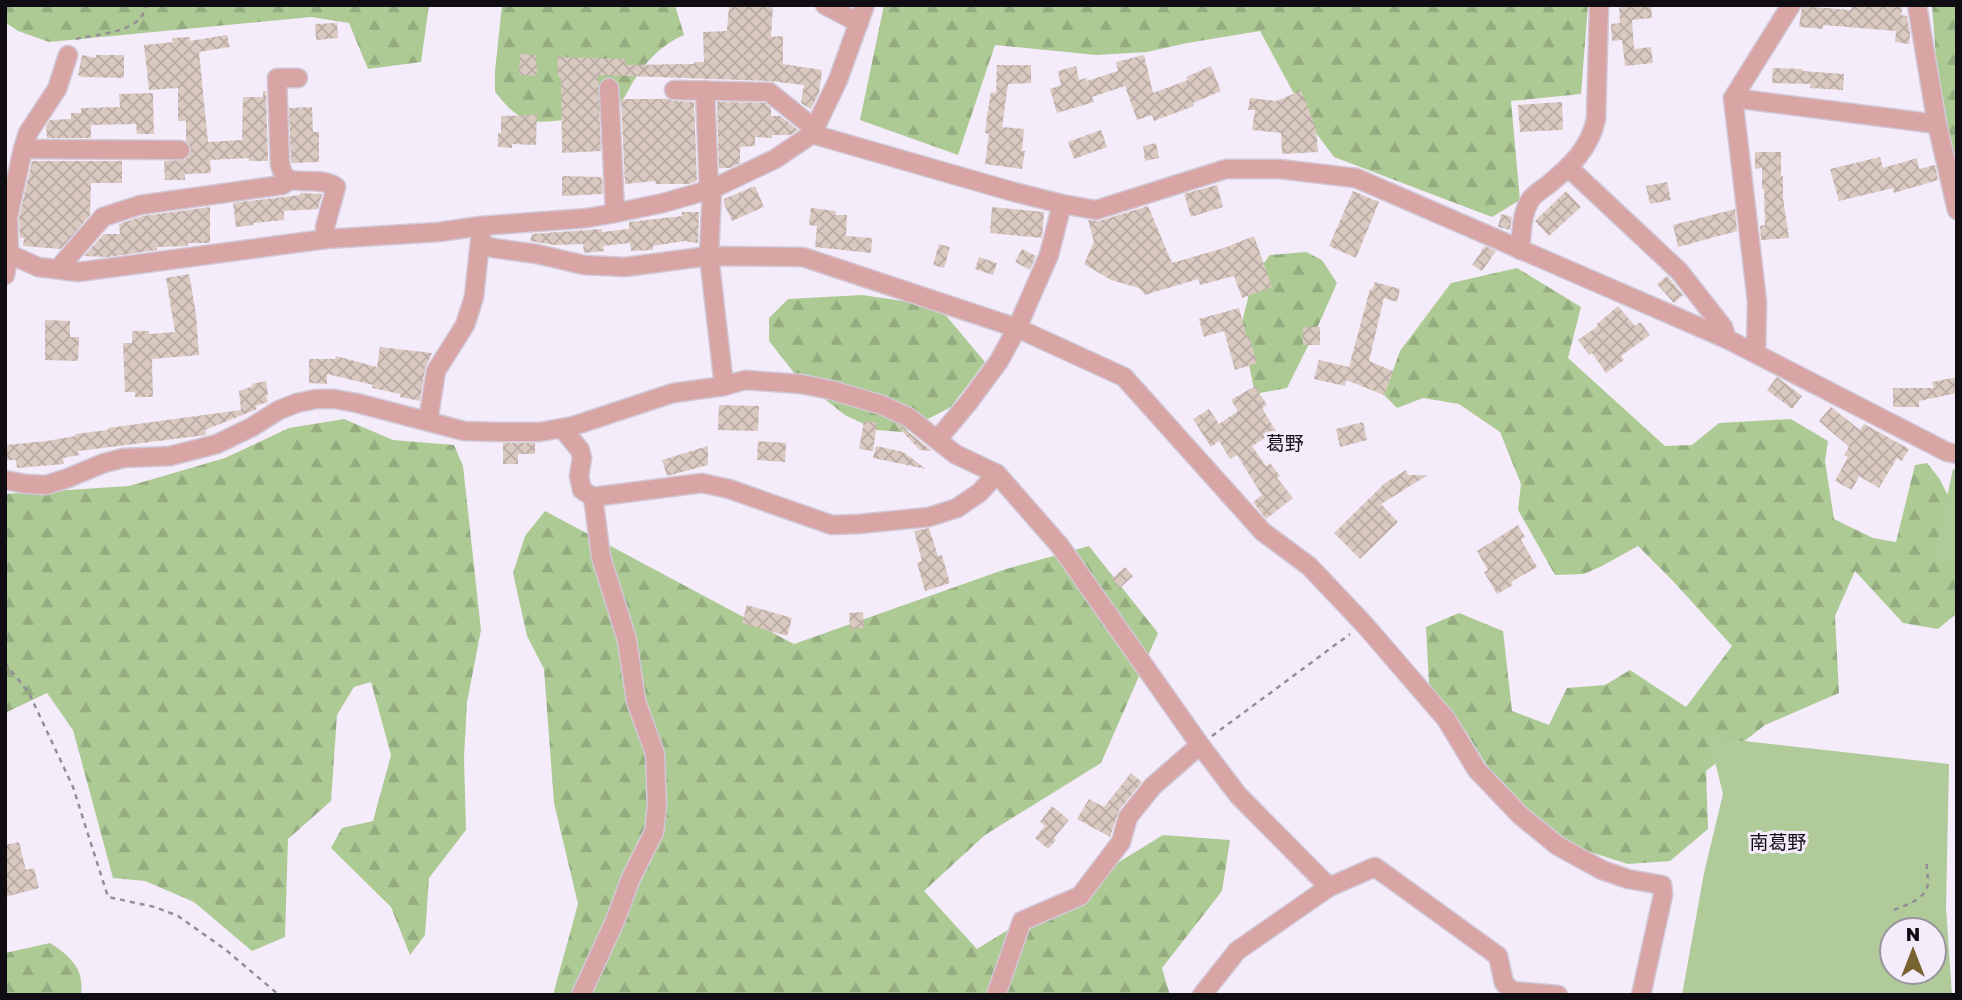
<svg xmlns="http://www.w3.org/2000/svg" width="1962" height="1000" viewBox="0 0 1962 1000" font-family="'Golos Text','Noto Sans JP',sans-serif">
	<defs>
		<pattern id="forest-firs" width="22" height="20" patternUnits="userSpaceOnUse" patternTransform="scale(1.75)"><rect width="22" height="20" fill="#adca94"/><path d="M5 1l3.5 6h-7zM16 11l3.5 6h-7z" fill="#94ac7f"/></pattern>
		<pattern id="building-cross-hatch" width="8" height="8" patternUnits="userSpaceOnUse" patternTransform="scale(1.75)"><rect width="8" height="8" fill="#dac9c1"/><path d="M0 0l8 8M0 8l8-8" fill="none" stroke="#baaba5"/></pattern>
	</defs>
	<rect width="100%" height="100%" fill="#f5ecfb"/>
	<!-- forest -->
	<g fill="url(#forest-firs)">
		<polygon points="5,5 429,5 421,62 368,69 349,23 311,17 49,42 18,31 5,22"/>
		<path d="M502 5H675L684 35C661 45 646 61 633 82 629 89 624 100 618 104 602 115 545 126 528 120 514 115 504 103 495 92V71Z"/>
		<polygon points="884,5 1588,5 1581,94 1511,101 1520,200 1492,217 1334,157 1313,129 1260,31 1187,43 1147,52 1096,55 995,45 958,155 860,120"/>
		<polygon points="1932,5 1957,5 1957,176 1941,126"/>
		<polygon points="1306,252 1322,260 1337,283 1318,326 1287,388 1255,394 1241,326 1253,278 1270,255"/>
		<polygon points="1517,268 1581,307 1568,358 1665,446 1692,445 1719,423 1791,419 1828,441 1825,461 1834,519 1873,538 1896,542 1915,465 1927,463 1939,478 1957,513 1957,613 1938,629 1903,623 1855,571 1835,616 1839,693 1765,725 1706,771 1708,829 1670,861 1628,864 1552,840 1504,793 1465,730 1429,685 1426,627 1459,613 1503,631 1512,711 1549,725 1567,688 1605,685 1630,670 1686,707 1732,646 1672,580 1638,546 1602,566 1584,574 1555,575 1518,510 1521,484 1500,432 1459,404 1423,398 1397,408 1384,395 1400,351 1451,283"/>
		<polygon points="862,295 916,303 943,312 985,362 951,407 903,432 876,430 845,415 799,379 769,341 769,318 788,299"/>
		<polygon points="344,419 393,440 454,445 463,466 481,630 467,702 464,758 466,830 429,878 425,935 410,955 391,907 331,848 342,828 373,821 391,755 371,682 354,687 337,715 331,801 288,839 285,937 252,951 194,902 145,881 113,878 73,730 47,693 5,713 5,494 129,486 225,458 289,428"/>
		<polygon points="545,511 794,644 1003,570 1089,546 1158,633 1101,763 985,835 924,891 977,949 1163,835 1230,840 1222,891 1162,968 1170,995 553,995 578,904 554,803 544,669 527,636 513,573 525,536"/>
		<path d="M50 943C70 956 84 968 81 993L5 995V953Z"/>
	</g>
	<!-- park -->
	<g fill="#b0ca99" fill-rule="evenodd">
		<polygon points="1953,469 1957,470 1957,559 1934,558"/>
		<path d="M1709 737 1949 764 1946 907 1952 995H1682L1704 873 1723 794ZM1892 930H1934V972H1892Z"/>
	</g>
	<!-- building -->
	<g fill="url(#building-cross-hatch)">
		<polygon points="729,5 773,5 771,37 783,36 783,64 822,70 819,93 811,109 801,103 804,85 769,81 598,75 601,151 562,153 561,77 558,77 557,57 626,59 625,65 694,64 694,62 704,62 703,32 727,31"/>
		<polygon points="1619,5 1651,5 1652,18 1632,20 1634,49 1651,47 1653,63 1625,66 1622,40 1612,41 1611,24 1620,23"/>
		<polygon points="1852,5 1903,5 1901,15 1907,16 1910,33 1909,44 1895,42 1896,31 1823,25 1823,29 1799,27 1802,6 1851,10"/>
		<polygon points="337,23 338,38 316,40 315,24"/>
		<polygon points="227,35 230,47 199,52 208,142 242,140 243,97 263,97 263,91 266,91 268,161 249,161 249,158 210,160 211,173 185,174 185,180 165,180 164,161 185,160 189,156 191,149 186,141 186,121 178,121 178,88 149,90 144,45 173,42 172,38 190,37 190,41"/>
		<polygon points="520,54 536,55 537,76 519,75"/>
		<polygon points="82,55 96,58 96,55 124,55 124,78 82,77 78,75"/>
		<polygon points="1144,55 1153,93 1188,80 1186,77 1211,66 1221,91 1193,103 1194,106 1154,121 1152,115 1137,120 1125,86 1092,97 1094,102 1057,113 1050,89 1061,85 1058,71 1076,66 1079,80 1086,78 1087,81 1118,71 1116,62"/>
		<polygon points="997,65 1031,65 1031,83 1008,84 1002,127 1024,129 1022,151 1025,151 1022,169 985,164 989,134 985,133 987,116 991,92 996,93"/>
		<polygon points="1773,68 1803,69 1803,71 1844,74 1843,90 1810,88 1810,84 1772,83"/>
		<polygon points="1301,91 1316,128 1318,152 1282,154 1281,133 1252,130 1255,110 1248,110 1250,98 1276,101"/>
		<polygon points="153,93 154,134 137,134 136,124 91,125 91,138 47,138 46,126 50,120 71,119 71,113 81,113 81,108 120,107 119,94"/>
		<polygon points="621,99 667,99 674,101 694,102 697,181 689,184 656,184 655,181 625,184"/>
		<polygon points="717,102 765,103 771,108 771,116 780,116 798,130 790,135 772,135 772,138 755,137 755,146 740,147 740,163 730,168 719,168"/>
		<polygon points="1562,102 1563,130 1520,132 1518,105"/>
		<polygon points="312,107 313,132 319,132 319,162 291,163 289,108"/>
		<polygon points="537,115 536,145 512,144 512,148 498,147 498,133 501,133 501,116"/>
		<polygon points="1101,130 1107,147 1074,159 1068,142"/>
		<polygon points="1156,143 1159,158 1145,161 1143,146"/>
		<polygon points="1755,152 1781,152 1781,176 1783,176 1783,198 1789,238 1761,240 1760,226 1765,225 1764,189 1762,189 1762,168 1755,169"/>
		<polygon points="1880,157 1883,168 1917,158 1919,169 1935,165 1938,180 1894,193 1893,188 1839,201 1830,169"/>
		<polygon points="32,161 122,161 122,183 91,183 90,215 61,249 23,246 24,238 20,238 19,218"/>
		<polygon points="562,176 602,177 603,194 562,196"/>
		<polygon points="1667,182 1671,200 1650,204 1646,186"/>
		<polygon points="1217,185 1223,207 1191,217 1184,194"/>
		<polygon points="755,186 764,207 732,221 724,204 724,199"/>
		<polygon points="1353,191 1379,202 1356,258 1329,246"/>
		<polygon points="1566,191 1581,207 1549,236 1535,221"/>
		<polygon points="300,193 322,194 318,209 284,211 284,220 253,223 253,225 236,227 233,203 300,195"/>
		<polygon points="1148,206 1172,263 1224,248 1254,236 1272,287 1242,298 1234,276 1200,285 1198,279 1145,295 1139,288 1111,280 1084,264 1094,242 1088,220 1099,221"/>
		<polygon points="210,207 210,243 188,243 188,246 157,247 157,250 107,257 84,256 104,234 120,234 119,224 143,216"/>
		<polygon points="992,207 1044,212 1042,238 990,233"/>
		<polygon points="811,208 836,211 835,215 847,215 846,236 872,238 871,253 815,247 817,226 809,225"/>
		<polygon points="1735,209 1737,231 1678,247 1673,225"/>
		<polygon points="682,212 699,212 698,243 684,241 653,246 653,250 631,251 630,243 603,246 604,251 584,253 583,244 554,245 530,241 532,234 602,229 602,232 629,229 629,222 682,216"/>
		<polygon points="1501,214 1512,217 1510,230 1498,227"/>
		<polygon points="939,244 950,247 944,268 933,265"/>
		<polygon points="1485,246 1496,251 1482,271 1472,265"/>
		<polygon points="1022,249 1036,256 1030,270 1015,262"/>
		<polygon points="979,257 997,263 993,275 975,269"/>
		<polygon points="189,274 196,314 199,355 152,359 153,397 135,397 135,392 125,392 123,343 132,343 132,331 149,331 149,334 175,332 166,278"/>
		<polygon points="1667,276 1683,295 1674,303 1657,284"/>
		<polygon points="1375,282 1400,289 1397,302 1384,298 1369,361 1393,371 1384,395 1346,380 1345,386 1314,379 1319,360 1349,367 1370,289 1372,290"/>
		<polygon points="1618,306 1635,326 1640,322 1650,335 1621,356 1624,360 1606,373 1592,353 1589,355 1578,340 1598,326 1597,324"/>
		<polygon points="1239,308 1247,338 1249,337 1257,363 1235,370 1224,331 1204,337 1199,319"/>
		<polygon points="45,320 70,321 70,337 79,337 78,361 45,360"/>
		<rect x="1303" y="327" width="17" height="18"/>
		<polygon points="380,347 432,353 425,369 420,401 400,397 400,394 372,388 373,385 327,374 327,384 309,383 309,359 335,359 336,356 377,367"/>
		<polygon points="1777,377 1802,396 1792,409 1767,390"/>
		<polygon points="1957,377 1957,393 1919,401 1919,407 1893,407 1893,388 1934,388 1932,382"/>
		<polygon points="266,381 268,395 266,395 268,402 256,406 257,409 205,430 206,435 78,451 79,455 63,458 64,464 17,468 16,460 5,460 5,445 47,441 75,436 75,434 108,430 108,428 241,410 239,391 253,386 252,384"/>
		<polygon points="1255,386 1267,405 1262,408 1276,431 1252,446 1266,466 1270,463 1280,476 1277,478 1293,498 1266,519 1253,502 1262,495 1237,455 1230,459 1219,441 1211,447 1193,419 1209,409 1219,424 1238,411 1231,400"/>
		<polygon points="719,405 759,406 758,431 718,430"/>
		<polygon points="1831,407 1860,430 1864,424 1909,449 1902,461 1897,458 1879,488 1859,476 1852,490 1835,481 1848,457 1844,455 1849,447 1819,421"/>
		<polygon points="864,421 877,423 873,451 859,449"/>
		<polygon points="1363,422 1367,440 1340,447 1336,429"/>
		<polygon points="894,423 902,427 932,451 920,450"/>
		<polygon points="758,441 786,443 785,462 757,460"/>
		<polygon points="503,443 535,443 535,454 518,454 518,464 503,464"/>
		<polygon points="708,446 708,465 667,476 662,460"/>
		<polygon points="876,446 903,452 926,469 873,458"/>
		<polygon points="1406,470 1408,475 1428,475 1381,504 1398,522 1360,559 1334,533 1385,483"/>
		<polygon points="1518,525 1525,537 1521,540 1537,567 1511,582 1513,585 1497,594 1484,572 1488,570 1477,551"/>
		<polygon points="929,528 938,556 942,555 950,583 925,591 917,563 922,561 914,531"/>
		<polygon points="1125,567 1133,576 1120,588 1112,579"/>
		<polygon points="747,605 792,618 787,636 742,623"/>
		<polygon points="863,612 864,628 850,629 849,613"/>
		<polygon points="1131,773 1142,782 1119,810 1110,837 1077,819 1089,799 1104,807"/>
		<polygon points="1052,806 1069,820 1054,838 1056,840 1048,849 1035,838 1045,826 1040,822"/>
		<polygon points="19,842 26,870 34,868 39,888 5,897 5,845"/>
	</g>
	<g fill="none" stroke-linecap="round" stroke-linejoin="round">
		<!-- minor casing -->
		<g stroke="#d0c8d6" stroke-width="21">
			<g id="minor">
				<polyline points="825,5 859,23"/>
				<polyline points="1917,5 1937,124 1957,210"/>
				<path d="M298 78H277L280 165C281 167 283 175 285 176 293 186 321 176 336 187L325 227 326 239"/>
				<polyline points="609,88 615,213"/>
				<polyline points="674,90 769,92 815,129"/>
				<polyline points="705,90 709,190"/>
				<polyline points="1733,98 1937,124"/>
				<polyline points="812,134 838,80 865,5"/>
				<polyline points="23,149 180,150"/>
				<polyline points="1569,168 1679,271 1723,327 1727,339"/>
				<polyline points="712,189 709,256 724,386"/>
				<polyline points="481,244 493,248 537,254 584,265 625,267 709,256 803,257 1017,328 1124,377 1263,532 1309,566 1364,624 1446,719 1477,770 1520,815 1558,846 1602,870 1628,879 1662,885 1663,895 1641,995"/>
				<path d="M1520 250C1522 233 1521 217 1529 202 1533 194 1543 189 1549 184 1571 166 1590 148 1596 119L1599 5"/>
				<polyline points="5,252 38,267 78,272 326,239 439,232 481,226 587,218 615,213 663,203 712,189 775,159 812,134 1014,192 1062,204 1096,210 1226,169 1279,169 1356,178 1727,339 1947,452 1957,454"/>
				<polyline points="58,269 103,217 140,205 282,185 290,180"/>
				<polyline points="5,275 9,254 8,217 23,149 28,133 57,89 68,55"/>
				<polyline points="1756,353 1757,301 1733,98 1791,5"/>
				<polyline points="428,421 436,371 465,325 474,297 481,232"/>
				<polyline points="562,428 580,450 582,458 579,476 582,490 593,497 601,557 627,640 636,701 655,754 657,806 654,832 631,878 615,921 581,995"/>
				<polyline points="937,440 968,403 999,361 1017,328 1049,255 1062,204"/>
				<polyline points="5,480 26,484 46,485 68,478 104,463 124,458 170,456 217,444 252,427 279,410 297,403 316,399 334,399 357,403 464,431 497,432 540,432 573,426 673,393 724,386 745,380 801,384 831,390 882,405 908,417 955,454 997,474 1060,546 1200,745 1238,795 1329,887"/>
				<polyline points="593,497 702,483 729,489 832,525 859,524 929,517 957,508 979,493 997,474"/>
				<polyline points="996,995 1022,921 1080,896 1121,842 1128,817 1153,786 1200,745"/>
				<polyline points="1202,995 1237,951 1329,887 1375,867 1498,956 1504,983 1512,991 1558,995"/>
			</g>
		</g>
		<!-- path -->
		<g stroke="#948e98" stroke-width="2.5" stroke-dasharray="5 5" stroke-linecap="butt">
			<path d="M76 39C98 33 142 34 146 5"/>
			<polyline points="5,663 29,693 73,787 108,897 155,907 178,916 226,950 279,995"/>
			<polyline points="1212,736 1350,634"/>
			<path d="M1894 910C1907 904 1926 900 1928 883 1928 875 1926 867 1927 860"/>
		</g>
		<!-- minor -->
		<use href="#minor" stroke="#d9a4a4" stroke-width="18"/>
	</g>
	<g text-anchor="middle" stroke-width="6" stroke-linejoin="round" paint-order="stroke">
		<!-- neighbourhood labels -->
		<g font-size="19" fill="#100d12" stroke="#f5ecfb">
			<text x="1285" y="450">葛野</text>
			<text x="1778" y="849">南葛野</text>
		</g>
	</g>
	<!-- border -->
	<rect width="1962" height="1000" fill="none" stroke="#100d12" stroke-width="14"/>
	<!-- north arrow -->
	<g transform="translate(1913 951)"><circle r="33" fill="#f5ecfb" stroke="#99939e" stroke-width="2"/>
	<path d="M0-5L12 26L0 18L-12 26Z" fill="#776231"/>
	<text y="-10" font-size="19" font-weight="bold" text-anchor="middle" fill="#100d12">N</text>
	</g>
</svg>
